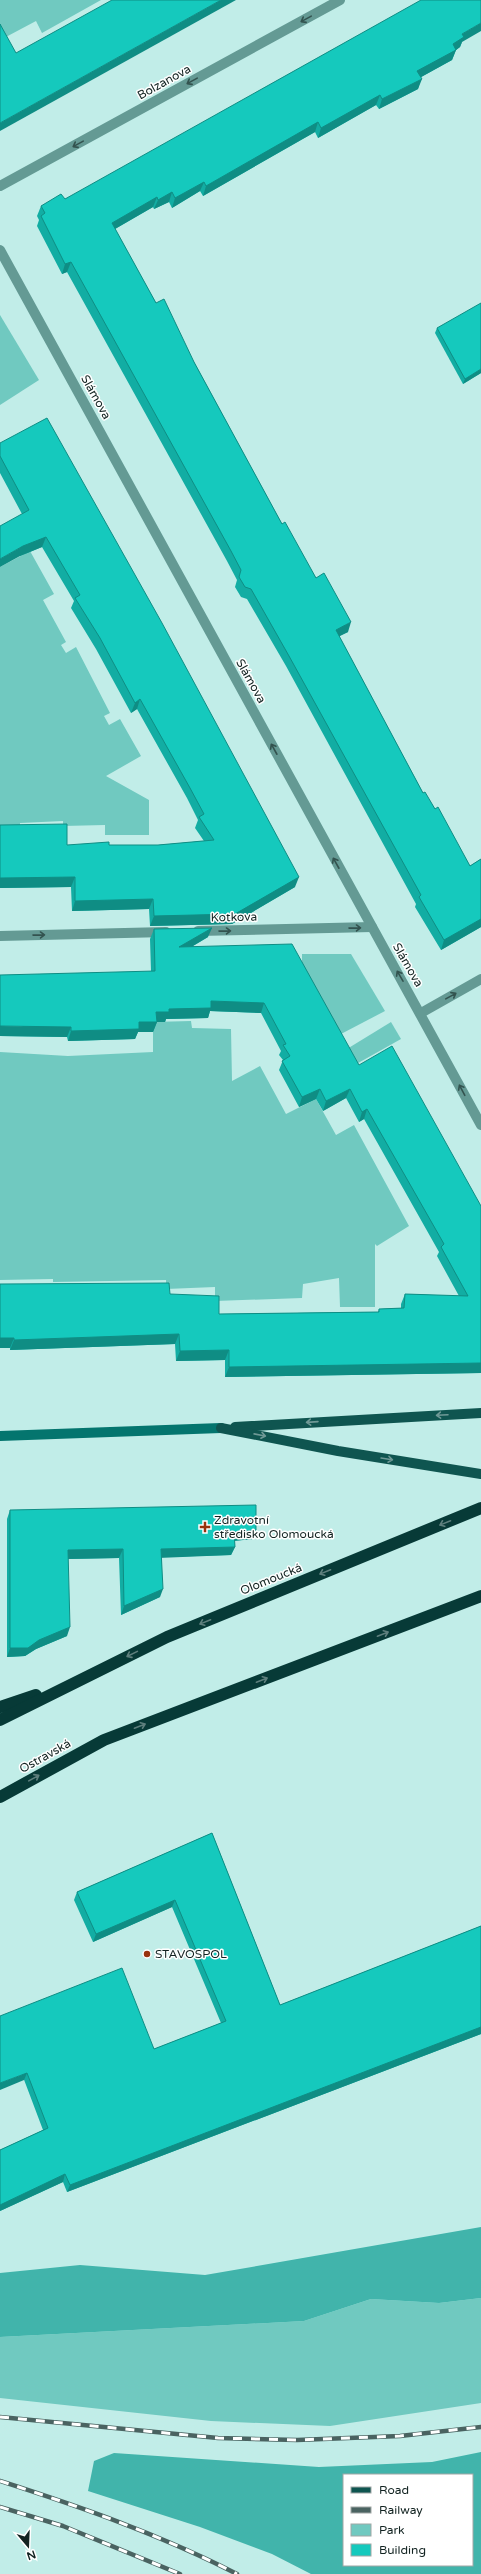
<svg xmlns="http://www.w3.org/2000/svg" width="481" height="2574" viewBox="0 0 481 2574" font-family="'Varela Round',sans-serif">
	<rect width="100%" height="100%" fill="#c1ede8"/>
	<!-- green -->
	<g fill="#70c9c0">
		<polygon points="0,0 101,0 42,33 36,21 4,38 0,31"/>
		<polygon points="0,315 39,380 0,405"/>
		<polygon points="30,551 54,594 43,600 66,642 61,645 66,653 76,647 110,713 104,716 109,725 120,719 141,756 106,776 149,800 149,835 105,835 105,825 63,826 63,821 20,823 20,834 0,834 0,567"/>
		<polygon points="302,954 351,954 385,1011 341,1034 302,964"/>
		<polygon points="191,1021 192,1028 231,1029 232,1081 260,1066 286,1114 316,1099 336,1135 354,1125 409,1226 377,1246 375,1244 375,1307 340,1307 339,1278 303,1284 302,1298 215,1301 215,1287 166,1289 166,1280 53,1282 53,1279 0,1280 0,1052 68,1056 153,1052 153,1022"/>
		<polygon points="391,1022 401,1039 351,1067 342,1052"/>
		<polygon points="481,2298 481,2403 330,2426 211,2421 0,2398 0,2337 304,2321 371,2299 439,2303"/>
	</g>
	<!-- forest -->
	<g fill="#41b4ab" fill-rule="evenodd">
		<polygon points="481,2227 481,2298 439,2303 371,2299 304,2321 0,2337 0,2273 80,2265 205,2275"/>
		<path d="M481 2452V2574H311L272 2554 200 2527 88 2491 94 2461 114 2453 319 2467 432 2462ZM344 2475H472V2565H344Z"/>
	</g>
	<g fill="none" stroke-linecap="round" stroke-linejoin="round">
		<!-- street -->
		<g stroke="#649a94" stroke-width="10">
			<polyline points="0,186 340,0"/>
			<polyline points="0,250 481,1125"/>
			<polyline points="198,931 372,927"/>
			<polyline points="0,936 166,932"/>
			<polyline points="421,1013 481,979"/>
		</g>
		<!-- secondary -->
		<polyline stroke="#04756e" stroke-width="10" points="0,1436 221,1428"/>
		<!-- primary -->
		<g stroke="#0f5550" stroke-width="10">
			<polyline points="235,1427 481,1413"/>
			<polyline points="221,1428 338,1451 481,1474"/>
		</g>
		<!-- highway -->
		<g stroke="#073a37" stroke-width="12">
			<polyline points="0,1707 36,1695"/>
			<polyline points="0,1720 167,1637 481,1508"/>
			<polyline points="0,1797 104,1740 481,1596"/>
		</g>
		<!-- rail casing -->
		<g stroke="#4a6361" stroke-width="4.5">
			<g id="rail">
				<polyline points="0,2417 218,2438 297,2440 400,2436 481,2427"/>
				<path d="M0 2481C81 2507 161 2535 237 2574"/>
				<polyline points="0,2507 63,2526 180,2574"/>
			</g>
		</g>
		<!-- rail -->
		<use href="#rail" stroke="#fff" stroke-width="3" stroke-dasharray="9" stroke-linecap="butt"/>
	</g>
	<!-- wall -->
	<g fill="#12ada3">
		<polygon points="462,42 460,47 456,50 452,60 421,77 418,89 379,109 376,105 318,138 315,132 203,196 200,191 172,208 169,202 154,209 153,207 115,229 156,303 194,362 282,524 316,578 348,632 339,636 423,793 435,809 470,866 481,859 481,927 441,950 415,907 416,904 286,666 247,599 241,597 235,587 237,580 227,561 67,272 62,274 37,226 39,220 37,216 41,206 65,199"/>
		<polygon points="437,328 481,373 463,384 435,333"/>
		<polygon points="0,443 295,887 232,924 150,926 149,909 72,911 71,887 0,888 0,825 67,845 158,845 204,841 195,828 198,820 187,798 137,709 131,713 96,649 71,608 74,601 42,547 20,556 22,514 0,473"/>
		<polygon points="154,929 208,937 193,946 359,1065 481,1206 481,1373 225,1377 225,1360 176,1361 175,1344 10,1350 10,1348 0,1348 0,1284 170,1294 219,1314 378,1312 379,1309 401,1308 401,1304 405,1294 459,1296 437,1256 439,1252 364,1119 359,1122 346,1098 323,1111 316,1099 299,1107 279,1070 283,1060 279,1055 281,1051 261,1013 210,1011 208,1018 166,1019 165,1022 157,1022 153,1032 138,1032 135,1039 68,1041 67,1037 0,1036 151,971 150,939"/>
		<polygon points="10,1510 256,1530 253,1539 234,1541 235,1547 231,1555 162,1557 160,1597 121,1615 119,1558 68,1559 67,1636 36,1649 25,1656 7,1657 7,1519"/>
		<polygon points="212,1833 280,2005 481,1926 481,2034 67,2192 63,2182 0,2211 0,2150 43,2130 0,2016 154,2049 221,2023 172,1907 93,1942 74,1900 77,1892"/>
	</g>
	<!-- shaded-wall -->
	<g fill="#0f8d84">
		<polygon points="221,0 236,0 0,131 0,123"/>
		<polygon points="481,23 481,31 462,42 460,47 456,50 452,60 414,81 417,71 462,34"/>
		<polygon points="422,79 418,89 379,109 382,99"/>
		<polygon points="380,95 376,105 318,138 321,128"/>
		<polygon points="318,122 315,132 203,196 206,186"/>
		<polygon points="204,182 200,191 172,208 175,198"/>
		<polygon points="172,192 169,202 154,209 158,200"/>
		<polygon points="157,197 153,207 108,233 112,223"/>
		<polygon points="71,262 67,272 62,274 65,264"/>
		<polygon points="481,369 481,373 463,384 465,379"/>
		<polygon points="46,537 42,547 20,556 0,567 0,559 23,546"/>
		<polygon points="351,622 348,632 332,640 336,630"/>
		<polygon points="140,699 137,709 131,713 135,703"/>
		<polygon points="75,877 71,887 0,888 0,878"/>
		<polygon points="299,877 295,887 232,924 150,926 154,916"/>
		<polygon points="153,899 149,909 72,911 75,901"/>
		<polygon points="481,919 481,927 441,950 444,940"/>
		<polygon points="212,928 208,937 176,956 179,947"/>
		<polygon points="211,1001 264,1003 261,1013 210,1011 208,1018 166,1019 165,1022 157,1022 153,1032 138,1032 135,1039 68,1041 71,1031 139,1022 156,1012 169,1009"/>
		<polygon points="0,1026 71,1027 67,1037 0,1036"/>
		<polygon points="320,1089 316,1099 299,1107 302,1097"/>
		<polygon points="350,1089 346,1098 323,1111 326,1101"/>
		<polygon points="367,1109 364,1119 359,1122 362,1112"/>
		<polygon points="179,1334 175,1344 10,1350 14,1340"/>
		<polygon points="0,1338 14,1338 10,1348 0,1348"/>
		<polygon points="229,1350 225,1360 176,1361 180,1351"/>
		<polygon points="481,1363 481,1373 225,1377 229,1367"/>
		<polygon points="256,1530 253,1539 231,1541 234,1532"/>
		<polygon points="235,1547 231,1555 158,1558 161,1549"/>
		<polygon points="123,1549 119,1558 65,1559 68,1550"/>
		<polygon points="163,1589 160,1597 121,1615 124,1606"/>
		<polygon points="70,1627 67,1636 36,1649 25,1656 7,1657 10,1648 39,1640"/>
		<polygon points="175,1900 172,1907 93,1942 96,1934"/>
		<polygon points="481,2027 481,2034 67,2192 70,2185"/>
		<polygon points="27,2073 24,2080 0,2090 0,2083"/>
		<polygon points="65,2174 63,2182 0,2211 0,2205"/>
	</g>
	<!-- building -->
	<g fill="#15c9bd" stroke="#0f8d84">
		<polygon points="112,0 221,0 0,123 0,24 16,53"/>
		<polygon points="421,0 481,0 481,23 462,34 464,37 453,44 456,50 417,71 422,79 382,99 380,95 321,128 318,122 206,186 204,182 175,198 172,192 158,200 157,197 112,223 156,303 164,299 194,362 282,524 285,522 316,578 324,573 351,622 336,630 423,793 425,792 435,809 438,807 470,866 481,859 481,919 444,940 419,897 421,895 289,656 251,589 245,587 239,577 241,570 231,551 71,262 65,264 41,216 45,213 41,206 61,194 65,199"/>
		<polygon points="481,303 481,369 465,379 437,328"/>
		<polygon points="47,418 162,623 299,877 235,914 154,916 153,899 75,901 75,877 0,878 0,825 67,824 67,845 109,842 109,845 158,845 214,840 199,817 204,814 190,788 140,699 135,703 100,638 75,598 80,595 46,537 23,546 0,559 0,526 29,510 0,456 0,443"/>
		<polygon points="212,928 179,947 292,944 359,1065 392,1046 481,1206 481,1363 229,1367 229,1350 180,1351 179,1334 14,1340 14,1338 0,1338 0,1284 169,1283 170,1294 219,1296 219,1314 379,1312 379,1309 404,1308 405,1294 468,1296 441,1247 444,1244 367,1109 362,1112 350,1089 326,1101 320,1089 302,1097 282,1061 290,1056 283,1045 286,1044 264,1003 211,1001 211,1008 169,1009 169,1012 156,1012 157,1022 139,1022 139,1029 71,1031 71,1027 0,1026 0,975 155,971 154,929"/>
		<polygon points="256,1505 256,1530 234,1532 235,1547 161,1549 163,1589 124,1606 123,1549 68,1550 70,1627 39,1640 28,1648 10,1648 10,1510"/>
		<polygon points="212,1833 280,2005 481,1926 481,2027 70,2185 65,2174 0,2205 0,2150 48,2128 27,2073 0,2083 0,2016 122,1968 154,2049 226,2021 175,1900 96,1934 77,1892"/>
	</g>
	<!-- one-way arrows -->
	<defs><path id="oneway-shaft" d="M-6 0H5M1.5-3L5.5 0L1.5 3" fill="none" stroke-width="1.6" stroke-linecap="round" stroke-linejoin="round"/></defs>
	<g stroke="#33534f">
		<use href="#oneway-shaft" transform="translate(306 19) rotate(151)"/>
		<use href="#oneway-shaft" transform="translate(192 81) rotate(151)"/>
		<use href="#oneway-shaft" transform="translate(78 144) rotate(151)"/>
		<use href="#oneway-shaft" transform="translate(274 749) rotate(-119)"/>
		<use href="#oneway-shaft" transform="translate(336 863) rotate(-119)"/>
		<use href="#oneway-shaft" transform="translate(355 928) rotate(-1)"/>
		<use href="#oneway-shaft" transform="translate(225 931) rotate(-1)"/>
		<use href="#oneway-shaft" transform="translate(39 935) rotate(-1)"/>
		<use href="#oneway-shaft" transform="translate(400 976) rotate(-120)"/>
		<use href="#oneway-shaft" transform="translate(451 996) rotate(-29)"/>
		<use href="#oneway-shaft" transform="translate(462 1090) rotate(-118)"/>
	</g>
	<g stroke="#6f9996">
		<use href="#oneway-shaft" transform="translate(442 1415) rotate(177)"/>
		<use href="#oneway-shaft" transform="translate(312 1422) rotate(176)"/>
		<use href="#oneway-shaft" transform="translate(260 1435) rotate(11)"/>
		<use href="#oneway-shaft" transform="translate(387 1459) rotate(9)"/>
	</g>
	<g stroke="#5e7f7d">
		<use href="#oneway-shaft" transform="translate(445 1523) rotate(158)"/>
		<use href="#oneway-shaft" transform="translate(325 1572) rotate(158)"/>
		<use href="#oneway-shaft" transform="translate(205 1622) rotate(158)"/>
		<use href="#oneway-shaft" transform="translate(383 1634) rotate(-21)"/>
		<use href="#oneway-shaft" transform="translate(132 1654) rotate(154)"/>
		<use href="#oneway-shaft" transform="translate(262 1680) rotate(-21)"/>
		<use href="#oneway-shaft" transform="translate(140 1726) rotate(-21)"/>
		<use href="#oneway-shaft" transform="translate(34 1778) rotate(-29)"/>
	</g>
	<!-- markers -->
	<g fill="#98320d" stroke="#fff" stroke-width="1.5">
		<path d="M203 1521h4v4h4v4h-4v4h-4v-4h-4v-4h4z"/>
		<circle cx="147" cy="1954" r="4"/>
	</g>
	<g text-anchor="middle" stroke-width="3" stroke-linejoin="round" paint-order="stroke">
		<!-- street labels -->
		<g font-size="12" fill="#122321" stroke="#fff">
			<text transform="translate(164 82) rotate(-29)" y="4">Bolzanova</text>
			<text transform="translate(96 397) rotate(61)" y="4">Slámova</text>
			<text transform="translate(251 681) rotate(61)" y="4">Slámova</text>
			<text transform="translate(234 917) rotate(-1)" y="4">Kotkova</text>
			<text transform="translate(408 965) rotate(60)" y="4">Slámova</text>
			<text transform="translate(271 1579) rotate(-22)" y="4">Olomoucká</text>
			<text transform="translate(45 1756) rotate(-29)" y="4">Ostravská</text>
		</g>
		<!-- poi labels -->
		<g font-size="12" fill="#122321" stroke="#fff" text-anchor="start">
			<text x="214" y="1524">Zdravotní<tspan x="214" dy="14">středisko Olomoucká</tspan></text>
			<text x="155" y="1958">STAVOSPOL</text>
		</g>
	</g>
	<!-- legend -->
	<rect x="343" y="2474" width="130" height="92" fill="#ffffff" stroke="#a0a7a6"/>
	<rect x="351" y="2487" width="20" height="6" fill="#0f5550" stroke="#a0a7a6"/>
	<text x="379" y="2494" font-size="12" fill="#122321">Road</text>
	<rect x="351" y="2507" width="20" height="6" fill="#4a6361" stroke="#a0a7a6"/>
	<text x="379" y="2514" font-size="12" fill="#122321">Railway</text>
	<rect x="351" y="2524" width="20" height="12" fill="#70c9c0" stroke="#a0a7a6"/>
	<text x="379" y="2534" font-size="12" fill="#122321">Park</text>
	<rect x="351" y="2544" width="20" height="12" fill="#15c9bd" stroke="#a0a7a6"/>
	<text x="379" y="2554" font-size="12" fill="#122321">Building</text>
	<!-- north arrow -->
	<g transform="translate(28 2546) rotate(161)" stroke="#ffffff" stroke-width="3" paint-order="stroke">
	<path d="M0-3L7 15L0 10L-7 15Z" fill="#122321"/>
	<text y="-6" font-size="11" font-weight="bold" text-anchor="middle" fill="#122321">N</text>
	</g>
</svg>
